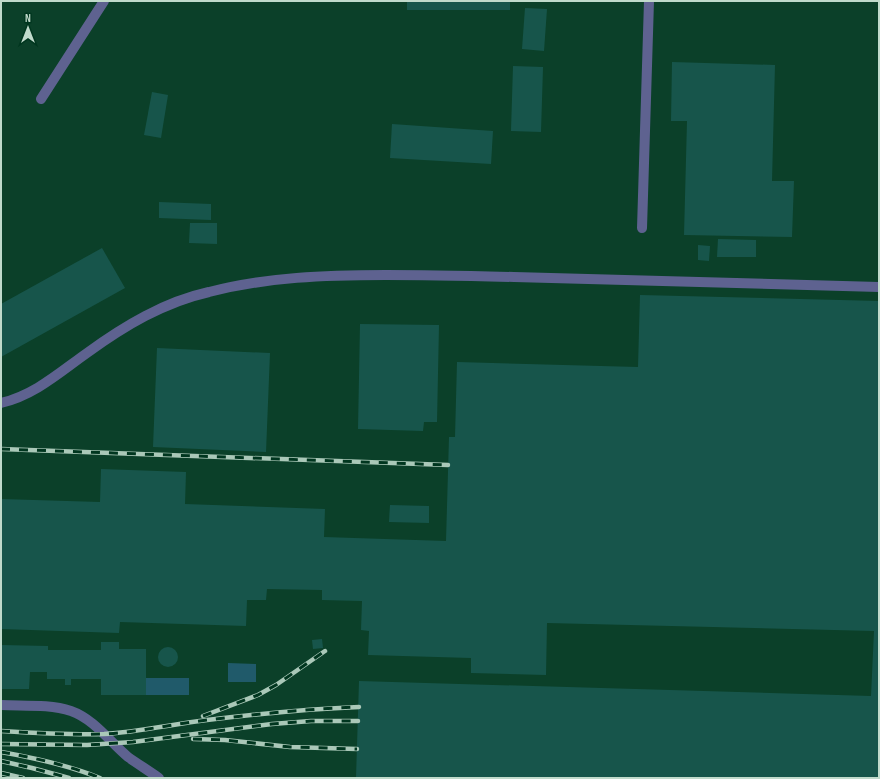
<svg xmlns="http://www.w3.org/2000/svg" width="880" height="779" viewBox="0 0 880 779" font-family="'Sofia Sans Condensed',sans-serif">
	<rect width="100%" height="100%" fill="#0b4029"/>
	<!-- water -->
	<g fill="#205a6a">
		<polygon points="228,663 256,664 256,682 228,682"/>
		<rect x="146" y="678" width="43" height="17"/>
	</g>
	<!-- building -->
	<g fill="#17554b">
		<rect x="407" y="1" width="103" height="9"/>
		<polygon points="525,8 547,9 544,51 522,49"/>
		<polygon points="672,62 775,65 772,181 794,181 792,237 684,235 687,121 671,121"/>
		<polygon points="513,66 543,67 541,132 511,131"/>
		<polygon points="152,92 168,95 161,138 144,135"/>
		<polygon points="392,124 493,131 491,164 390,158"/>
		<polygon points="159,202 211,204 211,220 159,218"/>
		<polygon points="190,223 217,223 217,244 189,243"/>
		<polygon points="718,239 756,240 756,257 717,257"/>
		<polygon points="698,245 710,246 709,261 698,260"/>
		<polygon points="102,248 125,288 1,357 1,304"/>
		<polygon points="640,295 879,301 879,778 356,778 359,681 871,696 874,631 547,623 546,675 471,673 471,658 368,655 369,631 361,630 362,601 322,600 322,590 267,589 266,600 247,600 246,626 120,622 119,633 1,629 1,499 100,502 101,469 186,472 185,504 325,509 324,537 446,541 449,437 455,437 457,362 638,367"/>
		<polygon points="360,324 439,325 437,422 424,422 423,431 358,429"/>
		<polygon points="157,348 270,353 266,452 153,447"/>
		<polygon points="390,505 429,506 429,523 389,522"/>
		<polygon points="322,639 323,648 313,649 312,640"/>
		<polygon points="101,642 119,642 119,649 146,649 146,695 101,695 101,679 71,679 71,685 65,685 65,679 47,679 47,672 30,672 29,689 1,689 1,645 48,646 48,650 101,650"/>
		<circle cx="168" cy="657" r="10"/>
	</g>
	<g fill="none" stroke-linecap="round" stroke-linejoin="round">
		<!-- minor -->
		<g stroke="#5e6290" stroke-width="10">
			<polyline points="41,99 104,1"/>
			<polyline points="642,228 649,1"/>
			<path d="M1 403C35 395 60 372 87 353 124 326 164 302 209 292 267 277 326 275 386 275 428 275 471 276 514 277 635 281 757 284 879 287"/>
			<path d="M1 705C24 706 50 704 71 711 94 719 110 742 128 757 138 764 149 771 159 778"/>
		</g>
		<!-- rail casing -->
		<g stroke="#aac8b8" stroke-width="4.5">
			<g id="rail">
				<polyline points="1,449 448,465"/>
				<polyline points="203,716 258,695 276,685 325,651"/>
				<path d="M1 731C35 733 70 735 104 734 139 732 173 724 207 720 257 714 308 709 359 707"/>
				<polyline points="193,739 225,740 290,747 357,749"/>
				<polyline points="1,744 87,745 133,742 272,724 311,721 358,721"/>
				<path d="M1 752C35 758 68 765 100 778"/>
				<polyline points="1,761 32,768 69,778"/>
				<polyline points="1,773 23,778"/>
			</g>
		</g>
		<!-- rail -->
		<use href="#rail" stroke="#00361f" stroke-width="3" stroke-dasharray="9" stroke-linecap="butt"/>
	</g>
	<!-- border -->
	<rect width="880" height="779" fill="none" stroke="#c0dacb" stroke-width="4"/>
	<!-- north arrow -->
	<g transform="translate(28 28)" stroke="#00361f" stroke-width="3" paint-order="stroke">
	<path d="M0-3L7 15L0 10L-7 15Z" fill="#c0dacb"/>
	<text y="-6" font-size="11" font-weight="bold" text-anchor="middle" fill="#c0dacb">N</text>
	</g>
</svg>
